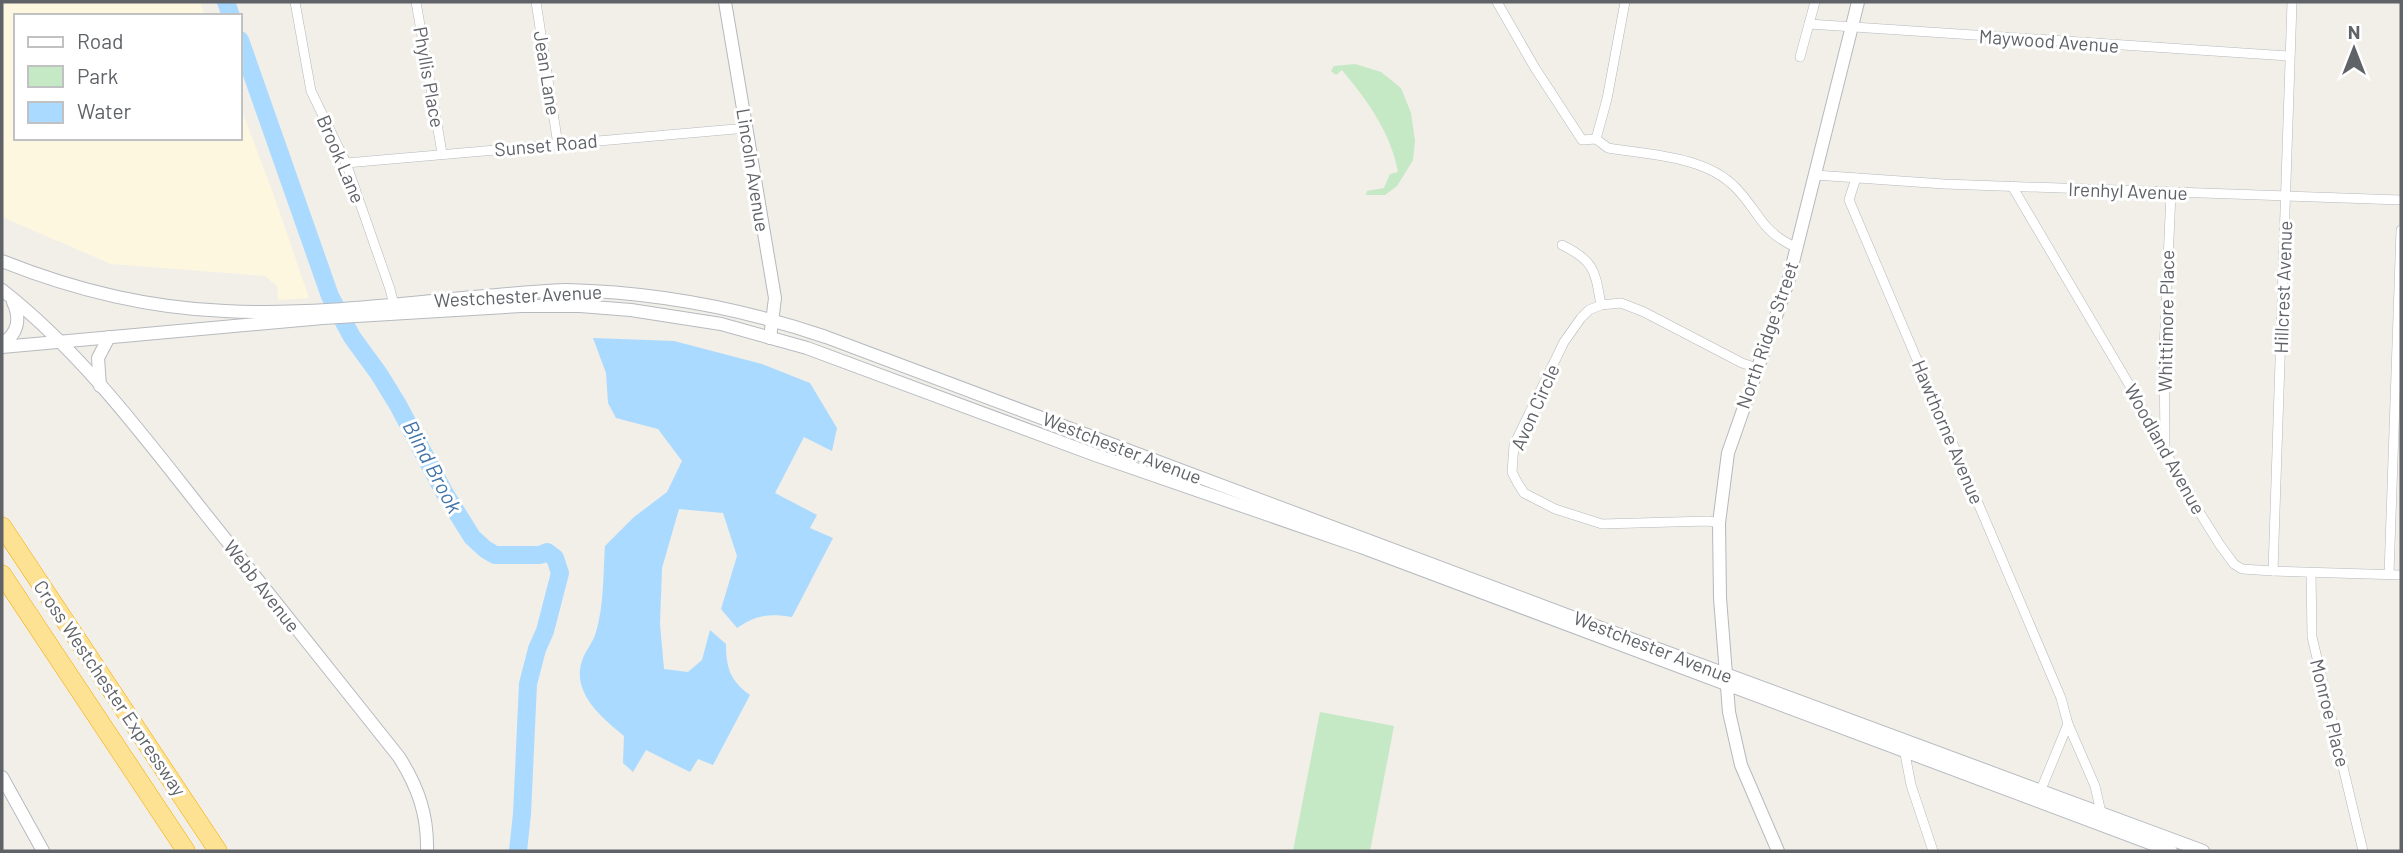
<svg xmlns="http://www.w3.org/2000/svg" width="2403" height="853" viewBox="0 0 2403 853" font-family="Barlow,sans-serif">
	<rect width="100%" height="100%" fill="#f1efe8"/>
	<!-- commercial -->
	<polygon fill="#fef7e0" points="2,2 200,2 205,16 16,16 16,138 240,138 240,106 274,196 309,298 278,300 277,286 265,276 111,264 2,217"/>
	<!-- green -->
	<g fill="#c5e8c5">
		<path d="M1355 64 1381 72 1401 88 1411 113 1415 141 1413 160 1397 186 1385 195H1366L1367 191 1384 188 1390 174 1398 172C1391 133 1367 100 1342 70L1336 75 1331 71 1334 66Z"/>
		<polygon points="1320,712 1394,726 1370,851 1293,851"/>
	</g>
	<!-- water -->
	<path fill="#aadaff" d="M593 338 674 341 762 364 810 383 837 428 832 451 804 437 775 493 817 515 810 528 833 538 792 617C769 613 756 615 737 628L721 609 737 556 723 513 679 509 662 568 660 624 664 669 688 672 702 660 710 630 726 644C726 667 730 681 750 695L713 765 698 759 690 772 646 750 633 772 623 763 624 736C603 719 571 693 582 661 585 651 593 643 596 632 604 606 603 574 605 546L634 517 667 492 682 461 658 429 616 418 608 403 606 373Z"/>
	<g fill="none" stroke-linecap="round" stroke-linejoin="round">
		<!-- river -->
		<g stroke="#aadaff" stroke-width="18">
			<polyline points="226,2 231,16"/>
			<polyline points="240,40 330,296 352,337 379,374 398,405 444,492 472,537 485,549 495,555 540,555 547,552 555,558 560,573 545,631 537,649 528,684 522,814 518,851"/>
		</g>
		<!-- minor casing -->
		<g stroke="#b5b8bc" stroke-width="10">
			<g id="minor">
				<polyline points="295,2 311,91 346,163 390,289 395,309"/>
				<polyline points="416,2 442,153"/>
				<polyline points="536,2 558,145"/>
				<path d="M1497 2 1535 68 1582 140 1596 139 1608 148C1650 155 1706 156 1736 188 1761 214 1760 231 1797 248"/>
				<polyline points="1809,24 2289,56"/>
				<polyline points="1800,57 1815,2"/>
				<polyline points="1596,139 1607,99 1625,2"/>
				<polyline points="346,163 747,128"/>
				<polyline points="1815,175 1944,184 2401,200"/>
				<polyline points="1856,178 1849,200 2061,698 2068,724 2095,786 2102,817"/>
				<polyline points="2012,186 2130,386 2191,499 2220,545 2234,564 2242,569 2273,571 2401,575"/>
				<path d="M1562 245C1595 261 1595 271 1601 305"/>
				<polyline points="2165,448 2164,351 2171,193"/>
				<polyline points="1719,523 1708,521 1602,524 1555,509 1524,493 1517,482 1512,472 1514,445 1564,342 1581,318 1589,310 1601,305 1621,303 1644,312 1742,363 1757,368"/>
				<polyline points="2273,571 2292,2"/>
				<polyline points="2311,573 2312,637 2363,851"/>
				<polyline points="2389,574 2401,230"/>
				<polyline points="1904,749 1911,785 1933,851"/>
				<polyline points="2042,796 2040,792 2068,724"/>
			</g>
		</g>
		<!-- tertiary casing -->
		<g stroke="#b5b8bc" stroke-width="14">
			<g id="tertiary">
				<polyline points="725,2 775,298 770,338"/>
				<polyline points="1778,851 1741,765 1729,712 1720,598 1719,523 1728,453 1788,282 1858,2"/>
			</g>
		</g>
		<!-- secondary casing -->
		<g stroke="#b6babf" stroke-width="14">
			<g id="secondary">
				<path d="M2 261C72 289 149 308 225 311 339 317 452 295 566 290 656 292 741 308 826 337L1588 623 2203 851"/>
				<path d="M2 290C80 351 142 434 203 511 268 593 333 675 399 757 418 787 428 815 427 851"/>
				<path d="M2 343C18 335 21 318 13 302"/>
				<polyline points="2,347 323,318 521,306 580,306 631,310 721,324 807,348 1098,456 1361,547 2171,851"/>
				<polyline points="100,386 98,358 109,337"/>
				<polyline points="2,777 43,851"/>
			</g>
		</g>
		<!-- motorway casing -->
		<g stroke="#f9ab00" stroke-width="19">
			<g id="motorway">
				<polyline points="2,526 218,851"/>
				<polyline points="2,574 186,851"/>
			</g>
		</g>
		<!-- minor -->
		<use href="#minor" stroke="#fff" stroke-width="9"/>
		<!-- tertiary -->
		<use href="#tertiary" stroke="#fff" stroke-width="12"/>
		<!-- secondary -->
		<use href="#secondary" stroke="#fff" stroke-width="12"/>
		<!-- motorway -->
		<use href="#motorway" stroke="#fde293" stroke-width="18"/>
	</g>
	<g text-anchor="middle" stroke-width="6" stroke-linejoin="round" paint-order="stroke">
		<!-- street labels -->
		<g font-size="19" fill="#5f6368" stroke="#fff">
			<text transform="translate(2049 41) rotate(4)" y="7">Maywood Avenue</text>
			<text transform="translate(547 73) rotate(81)" y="7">Jean Lane</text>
			<text transform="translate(429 77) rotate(80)" y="7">Phyllis Place</text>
			<text transform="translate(546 145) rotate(-5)" y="7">Sunset Road</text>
			<text transform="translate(341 159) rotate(67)" y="7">Brook Lane</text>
			<text transform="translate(753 170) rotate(81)" y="7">Lincoln Avenue</text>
			<text transform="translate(2128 191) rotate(2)" y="7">Irenhyl Avenue</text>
			<text transform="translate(2283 287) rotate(-88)" y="7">Hillcrest Avenue</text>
			<text transform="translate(518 296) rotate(-3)" y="7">Westchester Avenue</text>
			<text transform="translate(2166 321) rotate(-89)" y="7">Whittimore Place</text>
			<text transform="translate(1767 335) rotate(-71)" y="7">North Ridge Street</text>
			<text transform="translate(1535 407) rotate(-66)" y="7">Avon Circle</text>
			<text transform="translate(1948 432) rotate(67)" y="7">Hawthorne Avenue</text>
			<text transform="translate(1122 448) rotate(21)" y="7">Westchester Avenue</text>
			<text transform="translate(2165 449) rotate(61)" y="7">Woodland Avenue</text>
			<text transform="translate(262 586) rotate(52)" y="7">Webb Avenue</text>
			<text transform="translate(1653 647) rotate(21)" y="7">Westchester Avenue</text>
			<text transform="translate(110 688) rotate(56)" y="7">Cross Westchester Expressway</text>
			<text transform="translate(2330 713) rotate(76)" y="7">Monroe Place</text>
		</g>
		<!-- water labels -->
		<g font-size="21" font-style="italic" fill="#4174aa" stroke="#fff">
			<text transform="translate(432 467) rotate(62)" y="7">Blind Brook</text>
		</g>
	</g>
	<!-- border -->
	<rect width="2403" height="853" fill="none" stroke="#5f6368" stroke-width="7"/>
	<!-- legend -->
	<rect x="14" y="14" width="228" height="126" fill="#ffffff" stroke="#bfc1c3" stroke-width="2"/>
	<rect x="28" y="37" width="35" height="10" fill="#ffffff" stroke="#bfc1c3" stroke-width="2"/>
	<text x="77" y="49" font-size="21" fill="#5f6368">Road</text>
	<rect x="28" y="66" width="35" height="21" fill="#c5e8c5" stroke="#bfc1c3" stroke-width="2"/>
	<text x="77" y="84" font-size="21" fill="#5f6368">Park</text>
	<rect x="28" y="102" width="35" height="21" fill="#aadaff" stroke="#bfc1c3" stroke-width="2"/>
	<text x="77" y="119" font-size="21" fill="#5f6368">Water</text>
	<!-- north arrow -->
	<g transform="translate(2354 49)" stroke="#ffffff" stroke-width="5" paint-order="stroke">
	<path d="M0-5L12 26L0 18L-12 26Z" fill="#5f6368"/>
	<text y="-10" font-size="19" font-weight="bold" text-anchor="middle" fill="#5f6368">N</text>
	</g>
</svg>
